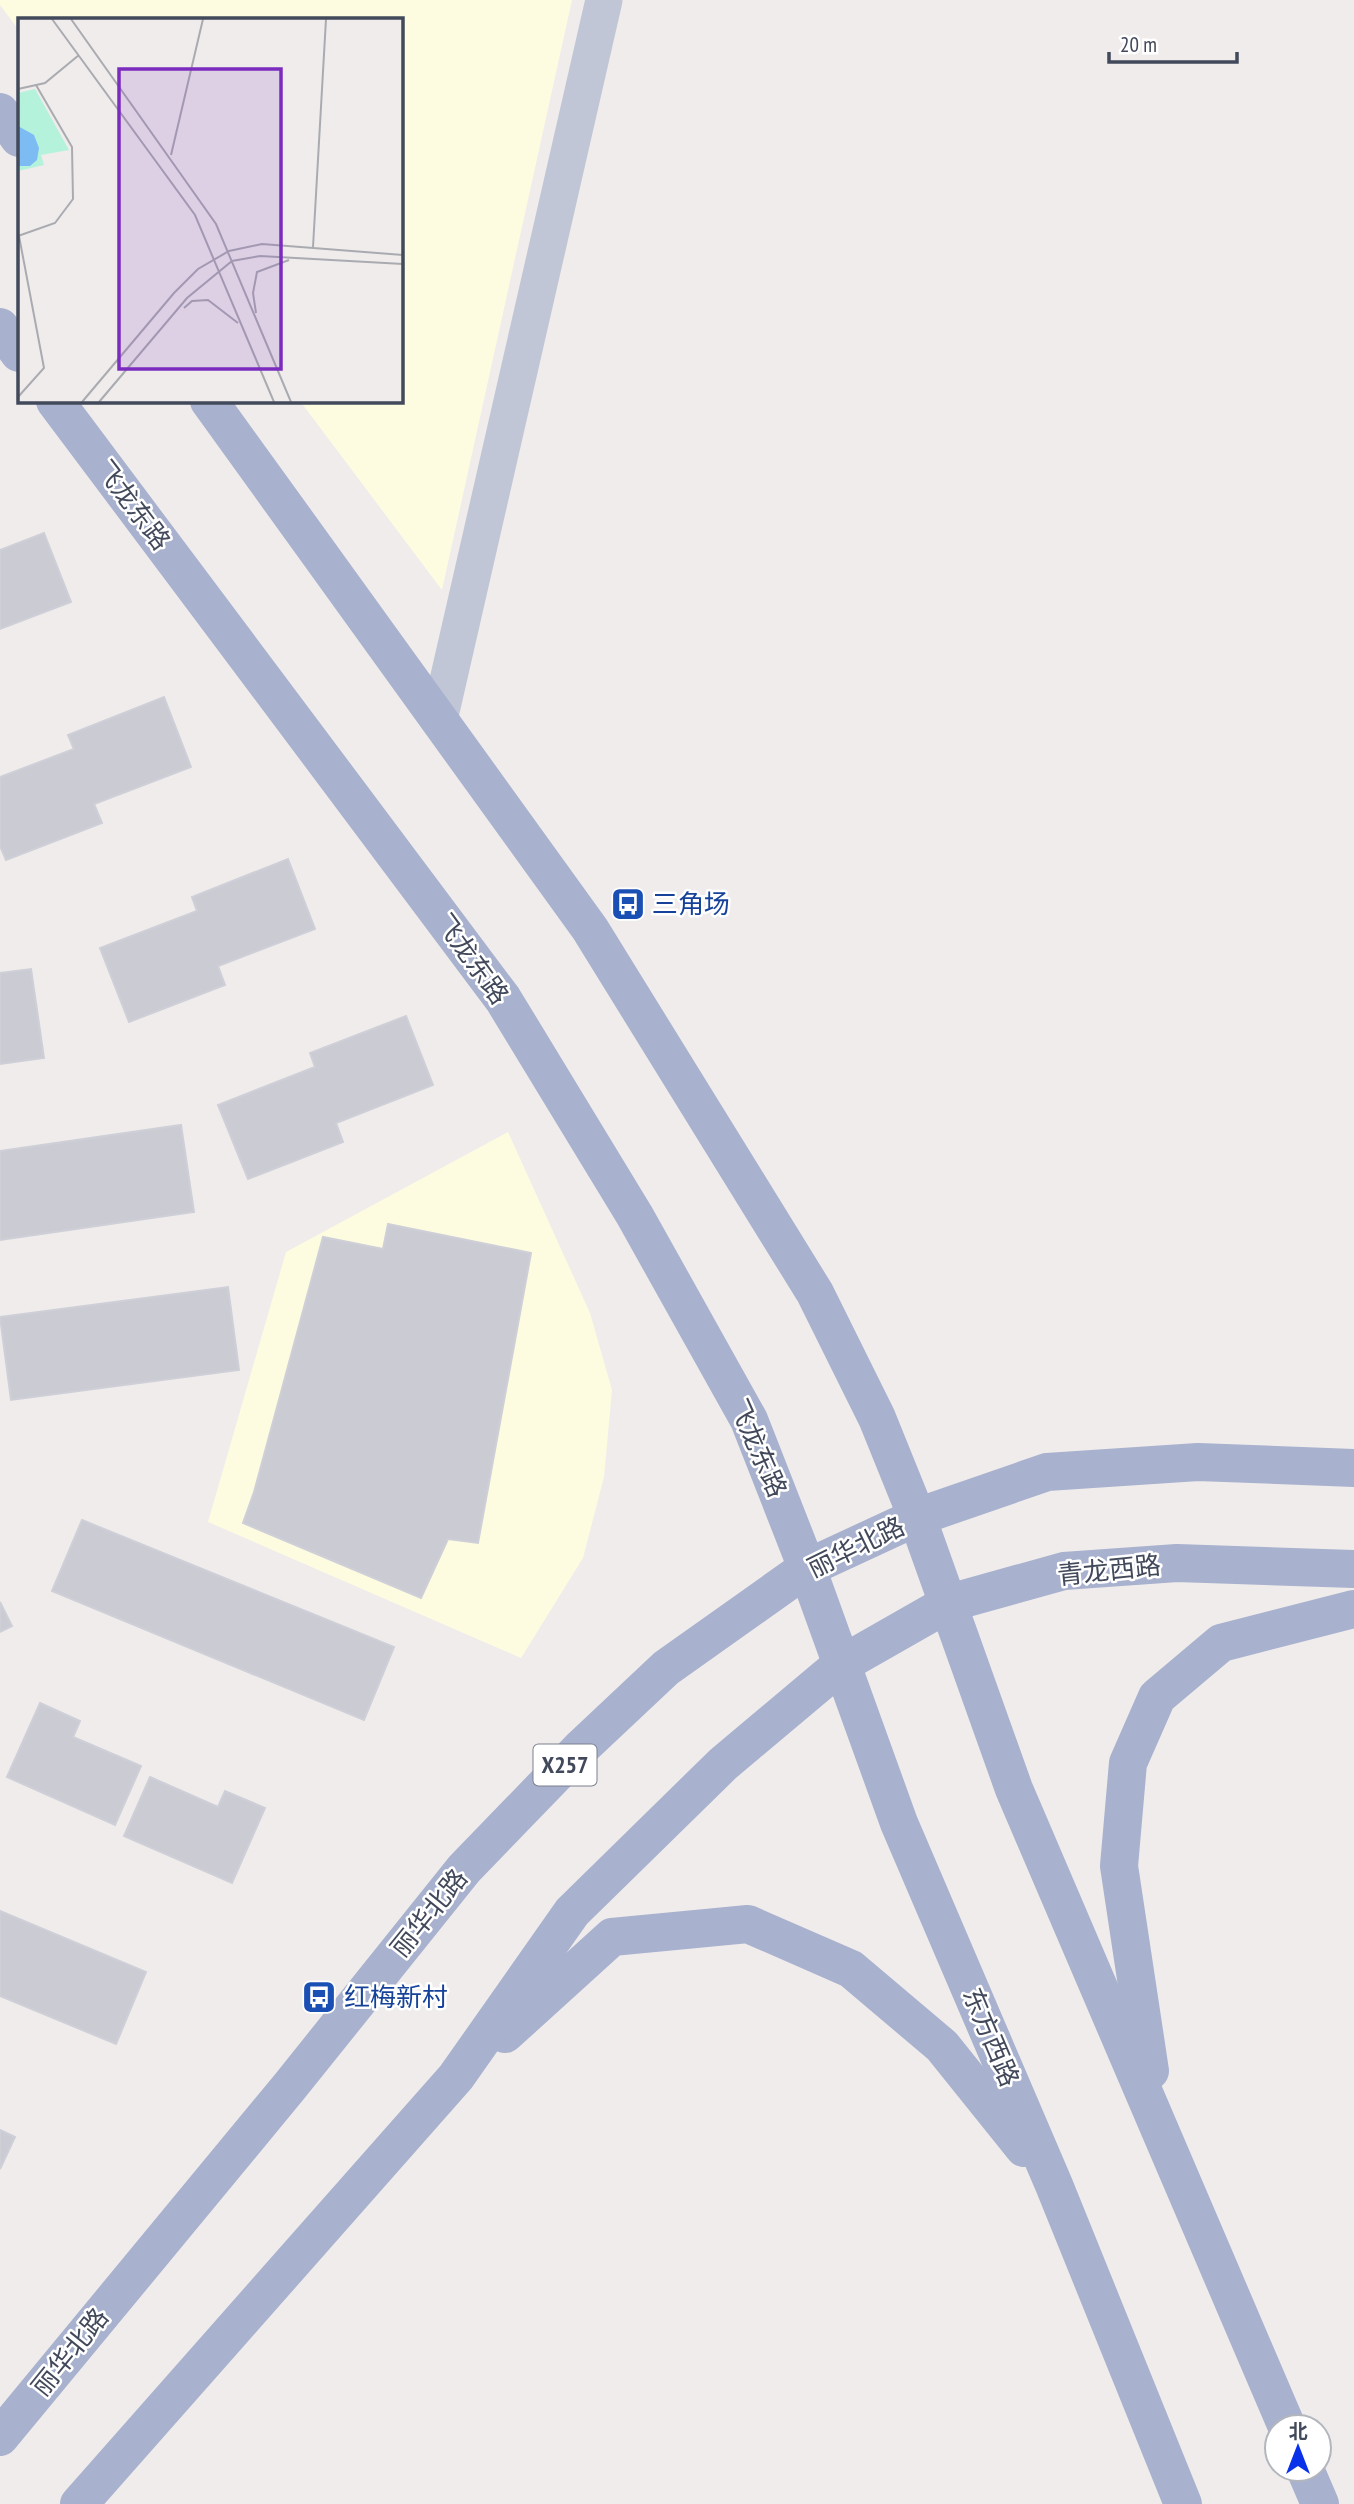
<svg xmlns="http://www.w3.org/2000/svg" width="1354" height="2504" viewBox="0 0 1354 2504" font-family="'PT Sans Narrow','Noto Sans SC',sans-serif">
	<rect width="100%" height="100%" fill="#efeceb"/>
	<!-- commercial -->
	<g fill="#fdfce1">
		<polygon points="0,0 572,0 442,590 300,401 401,401 401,19 19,19 19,30 0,5"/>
		<polygon points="508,1132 590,1313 612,1390 604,1477 583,1558 521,1658 208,1522 286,1252"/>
	</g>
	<!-- building -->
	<g fill="#cbcbd4" stroke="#cfcfd8" stroke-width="2">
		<polygon points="44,533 71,602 0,629 0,550"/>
		<polygon points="164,697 191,767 94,804 102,823 6,860 0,846 0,777 74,749 68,735"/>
		<polygon points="288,859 315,929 218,966 225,985 129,1022 100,948 197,911 192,897"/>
		<polygon points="31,969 44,1058 0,1064 0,973"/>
		<polygon points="406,1016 433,1085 336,1123 343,1142 248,1179 218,1105 315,1067 310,1053"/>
		<polygon points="181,1125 194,1212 0,1240 0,1151"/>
		<polygon points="388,1224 531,1253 478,1543 448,1539 421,1598 243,1523 254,1492 323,1237 383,1249"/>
		<polygon points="228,1287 239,1370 11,1400 0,1317"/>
		<polygon points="82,1520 394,1647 364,1720 52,1591"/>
		<polygon points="0,1602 12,1626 0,1632"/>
		<polygon points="40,1703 80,1721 73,1737 141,1766 115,1825 7,1777"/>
		<polygon points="150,1777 218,1807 225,1791 265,1808 232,1883 124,1836"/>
		<polygon points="0,1911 146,1972 116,2044 0,1996"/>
		<polygon points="0,2130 15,2137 0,2169"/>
	</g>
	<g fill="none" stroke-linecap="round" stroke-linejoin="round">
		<!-- minor -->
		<polyline stroke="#c0c6d5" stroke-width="37" points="439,720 604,0"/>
		<!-- primary -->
		<g stroke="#a8b1ce" stroke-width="38">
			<polyline points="0,112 19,138"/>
			<polyline points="0,327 19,353"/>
			<polyline points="55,401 503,999 635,1216 749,1420 807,1568 899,1823 1054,2185 1183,2504"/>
			<polyline points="209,401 590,929 815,1293 877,1418 917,1517 1014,1789 1287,2427"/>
			<polyline points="505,2034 612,1937 748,1924 851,1969 942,2046 1024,2148"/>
			<polyline points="1150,2071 1119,1866 1128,1763 1157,1697 1221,1643 1354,1609"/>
			<polyline points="0,2437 290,2086 464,1869 582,1747 666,1668 807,1568 917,1517 1047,1472 1198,1462 1354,1468"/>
			<polyline points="1305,2469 1320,2504"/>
			<polyline points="79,2504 456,2077 572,1912 723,1764 842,1664 949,1603 1064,1571 1177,1563 1354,1569"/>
		</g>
	</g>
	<!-- icons -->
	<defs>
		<g id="bus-square" transform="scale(1.75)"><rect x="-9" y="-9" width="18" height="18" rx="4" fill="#1a4fb4" stroke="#fff"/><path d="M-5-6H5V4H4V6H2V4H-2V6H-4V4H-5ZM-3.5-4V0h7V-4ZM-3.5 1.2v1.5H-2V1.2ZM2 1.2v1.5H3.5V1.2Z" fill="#fff"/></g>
	</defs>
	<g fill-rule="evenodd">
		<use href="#bus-square" x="628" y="904"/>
		<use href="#bus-square" x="319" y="1997"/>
	</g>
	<g text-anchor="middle" stroke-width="5" stroke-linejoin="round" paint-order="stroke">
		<!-- shield labels -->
		<rect fill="#fff" stroke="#7b808c" stroke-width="2" x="533.5" y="1744.5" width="63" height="41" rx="5"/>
		<g font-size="24" font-weight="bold" fill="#42495a">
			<text x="565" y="1773">X257</text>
		</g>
		<!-- street labels -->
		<g font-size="26" fill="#42495a" stroke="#fff">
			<text transform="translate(133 505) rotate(53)" y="9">飞龙东路</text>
			<text transform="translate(472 959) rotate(54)" y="9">飞龙东路</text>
			<text transform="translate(758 1448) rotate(66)" y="9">飞龙东路</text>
			<text transform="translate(856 1547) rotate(-26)" y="9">丽华北路</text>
			<text transform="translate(1109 1570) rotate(-6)" y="9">青龙西路</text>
			<text transform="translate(429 1913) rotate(-51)" y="9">丽华北路</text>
			<text transform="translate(991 2037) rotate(67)" y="9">东方西路</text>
			<text transform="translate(70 2352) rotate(-51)" y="9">丽华北路</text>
		</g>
		<!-- transit labels -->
		<g font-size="26" fill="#164399" stroke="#fff" text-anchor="start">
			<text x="652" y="913">三角场</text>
			<text x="344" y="2006">红梅新村</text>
		</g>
	</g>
	<!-- overview -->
	<g transform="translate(18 18)">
		<rect width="385" height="385" fill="#efeceb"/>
		<path d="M17 71 51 132 23 137 26 147 0 153V75Z" fill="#b4f2dc"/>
		<path d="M0 108 16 117 21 130 19 142 12 148H0Z" fill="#7dbbf3"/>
		<path fill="none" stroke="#aaabb1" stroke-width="2" d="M34 1 177 197 256 384M53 1 198 206 273 384M0 71 27 65 61 37M153 137 185 1M0 218 37 205 55 181 54 129 18 67M295 229 308 1M166 290 174 283 190 282 220 305M238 295 235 275 239 254 271 242M0 379 26 350 1 218M64 384 156 275 180 251 211 233 244 226 385 237M81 384 169 280 214 243 242 238 385 246"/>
		<path fill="#7b2cbf" fill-opacity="0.15" stroke="#7b2cbf" stroke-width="3.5" d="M101 51H263V351H101Z"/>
		<rect width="385" height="385" fill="none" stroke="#42495a" stroke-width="3.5"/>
	</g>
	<!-- north arrow -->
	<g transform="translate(1298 2448)"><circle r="33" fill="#ffffff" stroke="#b3b6bd" stroke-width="2"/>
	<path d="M0-5L12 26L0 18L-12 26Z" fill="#0931ea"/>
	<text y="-10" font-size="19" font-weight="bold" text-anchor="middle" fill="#42495a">北</text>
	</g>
	<!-- scale -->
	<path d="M1109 52v10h128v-10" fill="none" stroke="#42495a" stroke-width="3.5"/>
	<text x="1120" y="52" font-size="21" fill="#42495a" stroke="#ffffff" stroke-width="5" paint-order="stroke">20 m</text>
</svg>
